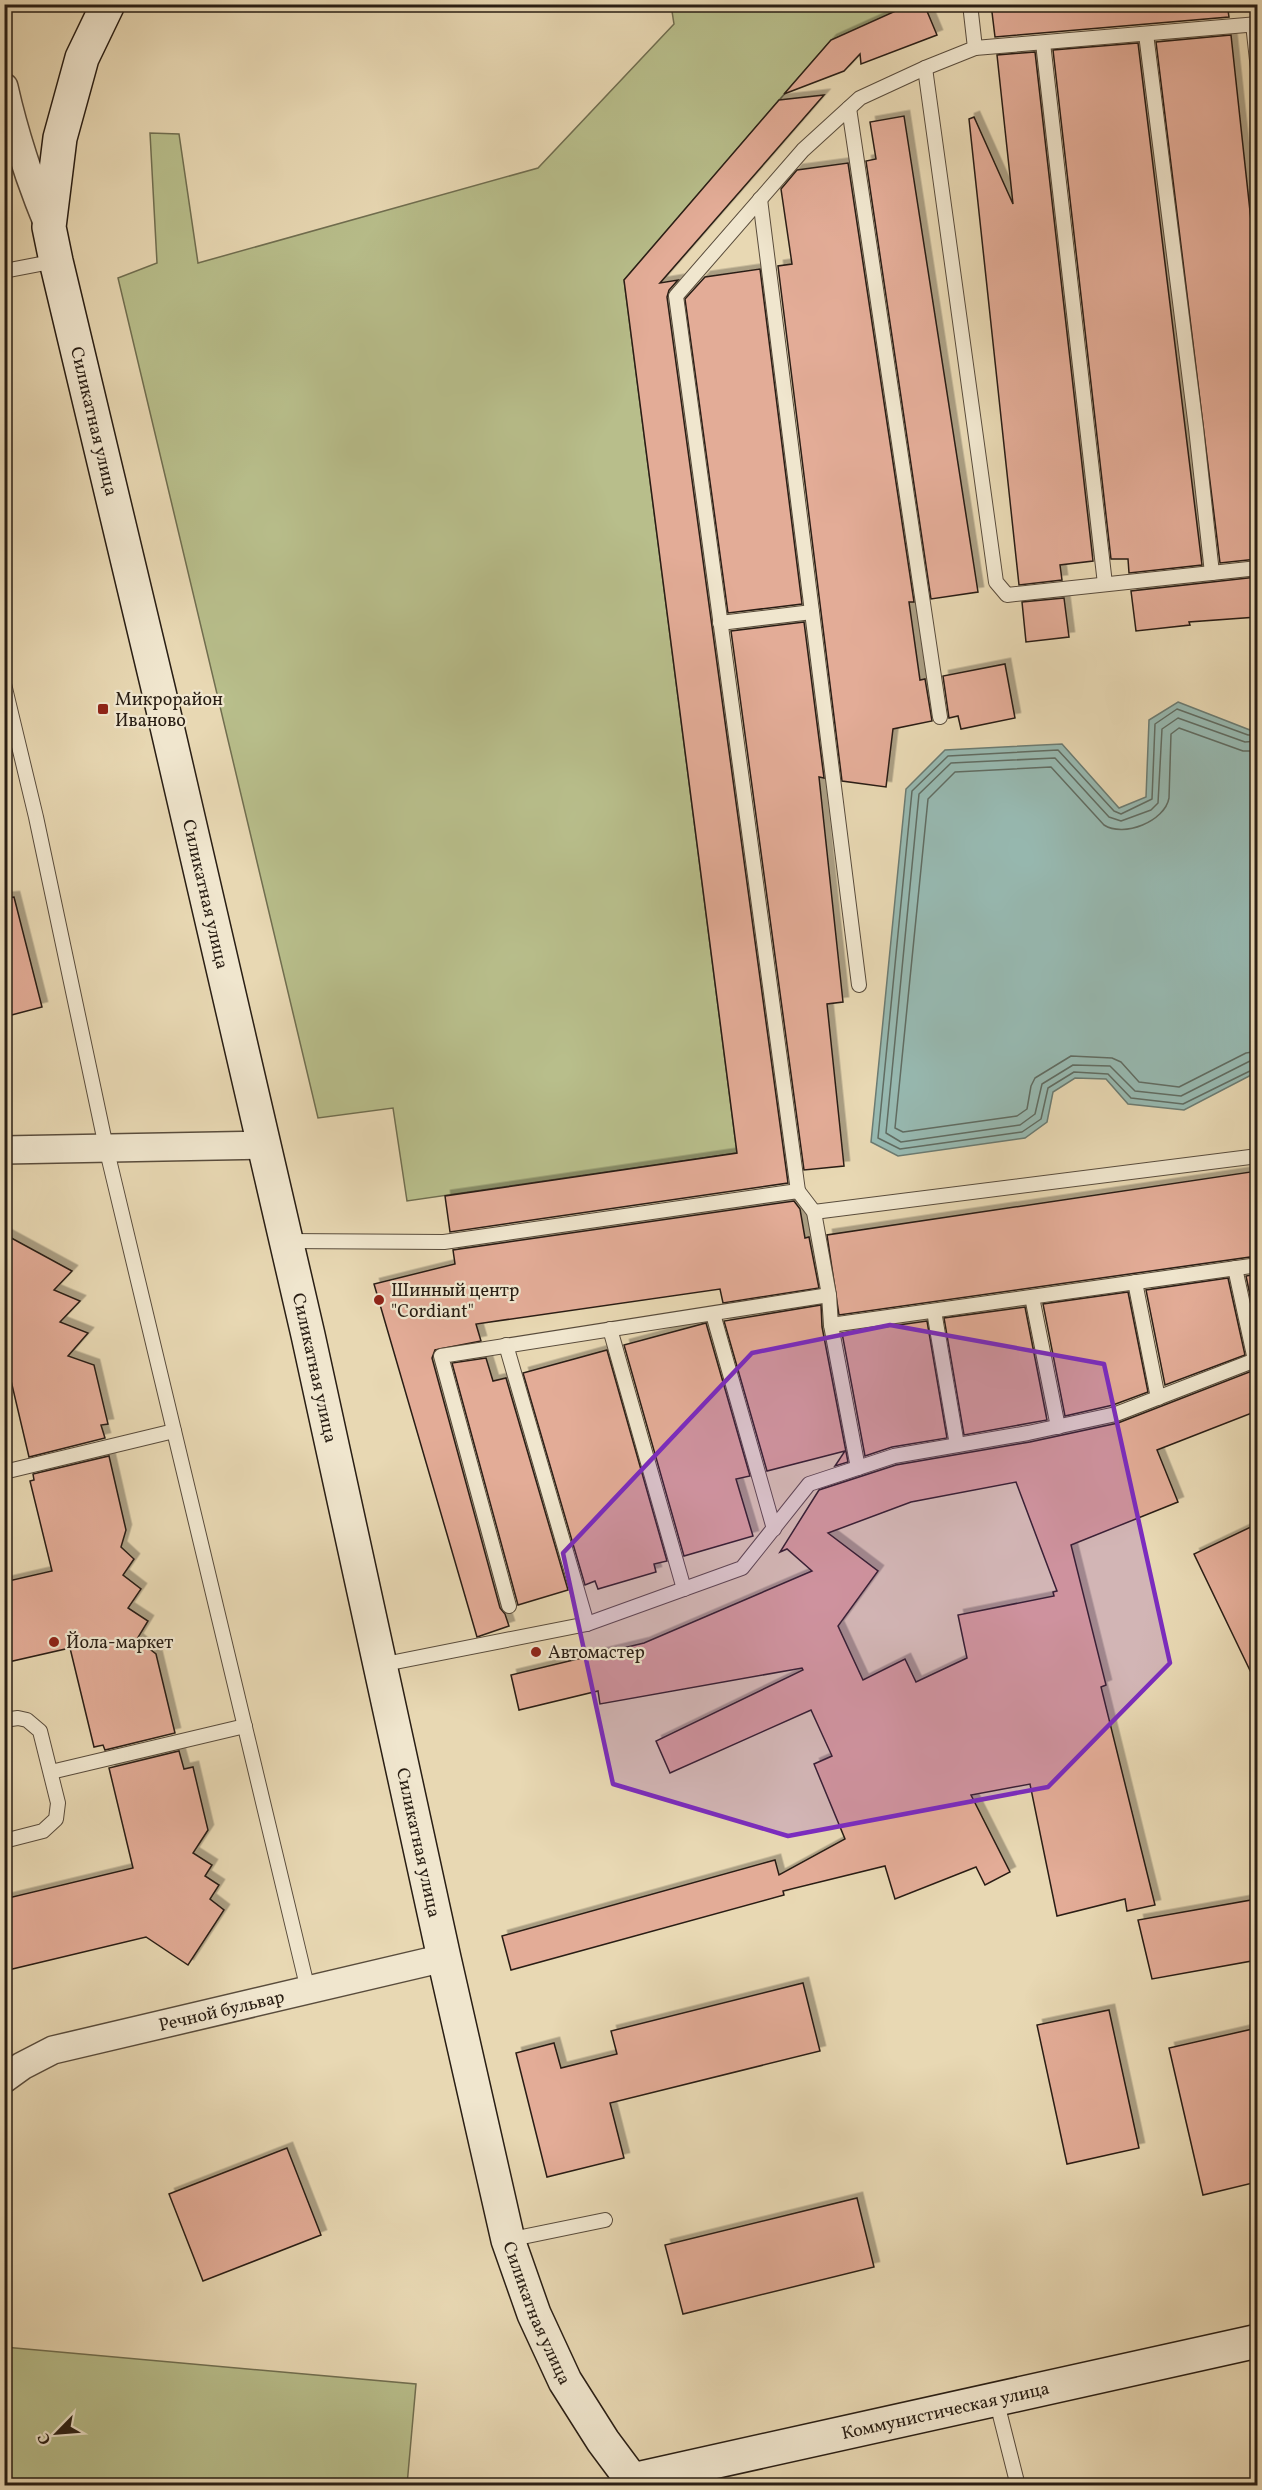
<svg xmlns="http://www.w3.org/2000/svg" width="1262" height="2490" viewBox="0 0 1262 2490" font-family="Vollkorn,serif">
	<defs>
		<filter id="shadow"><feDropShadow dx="5.5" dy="-5.5" stdDeviation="0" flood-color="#0004"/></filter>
	</defs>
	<rect width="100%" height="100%" fill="#e8d8b3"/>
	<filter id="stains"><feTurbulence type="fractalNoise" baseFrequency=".00333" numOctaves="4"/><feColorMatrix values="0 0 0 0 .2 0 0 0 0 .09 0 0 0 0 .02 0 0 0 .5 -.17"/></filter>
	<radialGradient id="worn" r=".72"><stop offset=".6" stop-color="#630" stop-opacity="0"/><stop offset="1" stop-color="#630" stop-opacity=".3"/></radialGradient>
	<!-- green -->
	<g fill="#b8be8b" stroke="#706e50" stroke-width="1.5">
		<polygon points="671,5 911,5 831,40 624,280 737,1153 407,1201 393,1108 318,1118 118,278 157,263 150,133 179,134 198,263 538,168 674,24"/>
		<polygon points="4,2347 416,2384 407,2485 5,2485"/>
	</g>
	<!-- water -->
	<polygon fill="#97b9b1" stroke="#6b7b72" stroke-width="1.5" points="1178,702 1250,730 1257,719 1257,1072 1184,1110 1128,1104 1106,1079 1075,1078 1053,1092 1047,1122 1025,1138 898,1156 871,1142 906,789 945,750 1062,744 1119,808 1146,797 1149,720"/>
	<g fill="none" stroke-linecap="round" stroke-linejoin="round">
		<!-- shore -->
		<g stroke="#606c62" stroke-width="1.5">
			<polyline points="1258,730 1253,735 1248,735 1177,709 1155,724 1152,799 1121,814 1114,811 1058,750 948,756 912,791 878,1138 900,1149 1022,1132 1041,1119 1048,1088 1074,1072 1108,1074 1131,1098 1183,1104 1258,1067"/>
			<polyline points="1258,741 1245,742 1178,718 1162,729 1158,803 1151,810 1121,821 1109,817 1055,758 951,763 919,794 886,1133 901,1142 1020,1125 1035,1114 1042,1084 1073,1065 1110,1066 1135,1091 1181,1096 1250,1061 1258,1060"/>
			<path d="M1258 751H1243L1179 728 1171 734 1169 798C1165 821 1124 838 1104 825L1051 767 955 772 928 799 895 1128 903 1132 1017 1116 1027 1109 1031 1086 1035 1078 1071 1056 1112 1058 1121 1062 1139 1082 1179 1087 1246 1053 1258 1051"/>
		</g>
	</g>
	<!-- building -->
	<g fill="#e3ac97" stroke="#291e14" stroke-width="1.5" fill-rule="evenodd" filter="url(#shadow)">
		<polygon points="911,4 924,4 937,35 861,64 860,54 844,71 784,94 831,40"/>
		<polygon points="991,4 1227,4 1229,17 995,37"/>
		<polygon points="1231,35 1257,276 1257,559 1220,563 1156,42"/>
		<polygon points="1138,43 1202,565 1129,573 1128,559 1111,559 1053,50"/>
		<polygon points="1035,52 1093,561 1060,565 1062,580 1019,585 969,119 974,117 1013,204 997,55"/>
		<polygon points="824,95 660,283 678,280 669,290 667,297 788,1183 450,1232 445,1196 737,1153 624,280 779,100"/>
		<polygon points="904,116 978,592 931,599 866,161 876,159 870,122"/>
		<polygon points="848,163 914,602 909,602 920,680 925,679 932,721 893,729 886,787 842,781 778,266 792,264 781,189 797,170"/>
		<polygon points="760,269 802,604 728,613 685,299 705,277"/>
		<polygon points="1257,577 1257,617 1189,622 1190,625 1136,631 1131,591"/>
		<polygon points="1064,598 1069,637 1026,642 1022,602"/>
		<polygon points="804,622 824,778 819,777 843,1002 827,1004 844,1166 804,1170 731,631"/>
		<polygon points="1005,664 1015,718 961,729 958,716 949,718 943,676"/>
		<polygon points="14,897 42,1007 4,1017 4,898"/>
		<polygon points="1257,1171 1257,1256 839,1315 827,1235"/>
		<polygon points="794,1201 800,1209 805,1238 809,1237 819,1288 723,1303 720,1289 476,1324 481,1341 435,1350 432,1358 500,1608 505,1614 509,1626 477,1637 374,1284 455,1264 453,1250"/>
		<polygon points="4,1234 72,1271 54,1290 80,1301 60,1322 88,1333 68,1356 94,1365 108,1424 101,1425 105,1438 29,1457 4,1351"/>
		<polygon points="1257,1274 1257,1329 1246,1276"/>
		<polygon points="1228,1278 1245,1355 1165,1385 1146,1290"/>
		<polygon points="1128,1292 1148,1392 1113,1405 1065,1416 1043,1304"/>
		<polygon points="821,1305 822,1327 848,1462 835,1466 845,1451 767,1471 724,1321"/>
		<polygon points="1025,1307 1047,1420 964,1435 944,1318"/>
		<polygon points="927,1321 947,1438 892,1447 865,1456 842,1333"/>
		<polygon points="706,1323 750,1476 736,1479 753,1536 684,1556 624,1345"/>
		<polygon points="607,1350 667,1561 654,1564 656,1572 598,1589 595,1581 585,1585 523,1373"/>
		<polygon points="486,1358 493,1381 506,1378 568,1590 518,1605 452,1363"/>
		<path d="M1257 1369V1411L1157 1450 1178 1502 1071 1545 1106 1685 1101 1687 1155 1905 1127 1911 1125 1899 1057 1916 1030 1784 971 1795 1010 1872 985 1885 976 1867 895 1899 885 1866 783 1891 784 1895 511 1970 502 1936 775 1860 779 1875 845 1839 814 1764 832 1756 811 1710 670 1773 656 1741 803 1670 802 1668 600 1704 598 1691 519 1710 511 1675 644 1643 812 1571 787 1549 780 1552 819 1490 896 1465 1030 1442 1118 1423ZM1016 1482 1057 1591 1053 1592 1054 1596 958 1615 967 1658 916 1682 905 1659 863 1680 838 1626 878 1571 828 1533 911 1502Z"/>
		<polygon points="109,1456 126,1530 121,1547 134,1559 123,1575 141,1589 128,1608 148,1621 137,1639 156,1654 175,1733 105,1750 103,1745 94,1747 70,1648 4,1663 4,1582 52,1571 30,1481 34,1480 33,1474"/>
		<polygon points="1257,1524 1257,1685 1194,1554"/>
		<polygon points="179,1751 184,1769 193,1767 208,1830 193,1853 212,1865 205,1876 219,1885 210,1899 224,1910 188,1965 146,1937 4,1971 4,1899 133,1868 109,1768"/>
		<polygon points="1257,1899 1257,1960 1152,1979 1138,1920"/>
		<polygon points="803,1983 820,2051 610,2103 624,2158 547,2177 516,2053 554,2043 561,2068 617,2054 611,2031"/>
		<polygon points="1109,2010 1139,2148 1067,2164 1037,2025"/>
		<polygon points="1257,2028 1257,2182 1203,2195 1169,2048"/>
		<polygon points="287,2148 321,2235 203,2281 169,2194"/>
		<polygon points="857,2198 874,2267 683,2314 665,2245"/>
	</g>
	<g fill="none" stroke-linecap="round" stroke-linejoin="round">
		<!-- lane casing -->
		<g stroke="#594c3c" stroke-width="16">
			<g id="lane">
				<polyline points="1253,24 1258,69"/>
				<polyline points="1146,34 1196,428 1212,573"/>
				<polyline points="1043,43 1105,584"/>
				<polyline points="975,48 1258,24"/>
				<polyline points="925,68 996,582 1007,595 1258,568"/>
				<polyline points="849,108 940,717"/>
				<polyline points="760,199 859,985"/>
				<polyline points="4,271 56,261"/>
				<polyline points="720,623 812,612"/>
				<polyline points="4,684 36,817 106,1147 308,1990"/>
				<polyline points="798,1191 676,296 803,150 860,98 925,68 975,48 970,4"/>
				<polyline points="814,1212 1258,1156"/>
				<polyline points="286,1241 444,1242 798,1191 814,1212 829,1295 831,1325 1258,1265"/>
				<polyline points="1235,1268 1255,1360"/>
				<polyline points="1135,1282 1158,1398"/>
				<polyline points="1032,1297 1058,1427"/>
				<polyline points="934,1311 957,1445"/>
				<polyline points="713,1314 774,1529"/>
				<polyline points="831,1325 858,1468"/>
				<polyline points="610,1329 684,1589"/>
				<polyline points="506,1345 587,1624"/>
				<polyline points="4,1472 174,1431"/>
				<polyline points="509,1606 441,1356 829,1295"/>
				<polyline points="380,1665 587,1624 742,1568 809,1484 894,1456 1028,1433 1116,1414 1258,1359"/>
				<polyline points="4,1720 18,1718 27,1720 40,1731 58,1803 56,1819 43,1831 4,1841"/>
				<polyline points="51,1772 245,1726"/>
				<polyline points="508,2240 605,2220"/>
				<polyline points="996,2399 1018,2486"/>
			</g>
		</g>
		<!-- street casing -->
		<g stroke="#594c3c" stroke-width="30">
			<g id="street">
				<path d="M4 87C15 136 30 181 49 227"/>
				<polyline points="4,1150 264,1145"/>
				<path id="s1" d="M4 2079 22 2066 53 2050 444 1958"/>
			</g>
		</g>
		<!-- secondary casing -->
		<g stroke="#291e14" stroke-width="36">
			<g id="secondary">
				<path id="s2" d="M108 4 82 58 60 138 49 227 56 261 159 692 308 1335 444 1958 508 2240 534 2314 565 2381 603 2441 632 2480 634 2486"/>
				<path id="s3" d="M632 2480 1258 2341"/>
			</g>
		</g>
		<!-- lane -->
		<use href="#lane" stroke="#f0e6ce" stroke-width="14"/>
		<!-- street -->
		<use href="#street" stroke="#f0e6ce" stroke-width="27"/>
		<!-- secondary -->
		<use href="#secondary" stroke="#f0e6ce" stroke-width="33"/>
	</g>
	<!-- marked area -->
	<path fill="#7b2cbf" fill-opacity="0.2" stroke="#7b2cbf" stroke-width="4.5" stroke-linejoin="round" d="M890 1325 1104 1364 1170 1663 1048 1787 788 1836 613 1784 563 1553 752 1353Z"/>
	<!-- markers -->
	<g fill="#8f2418" stroke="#f0e6ce" stroke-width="2">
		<rect x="97" y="703" width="12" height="12" rx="3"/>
		<circle cx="379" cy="1300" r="6"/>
		<circle cx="54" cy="1642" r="6"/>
		<circle cx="536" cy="1652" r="6"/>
	</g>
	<g text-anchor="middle" stroke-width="4.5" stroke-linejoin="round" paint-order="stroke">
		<!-- street labels -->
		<g font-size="18" fill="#291e14" stroke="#f0e6ce">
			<text dy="6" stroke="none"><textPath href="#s2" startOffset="432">Силикатная улица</textPath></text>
			<text dy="6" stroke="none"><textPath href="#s2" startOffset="918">Силикатная улица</textPath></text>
			<text dy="6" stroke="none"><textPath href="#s2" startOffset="1404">Силикатная улица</textPath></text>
			<text dy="6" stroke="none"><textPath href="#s2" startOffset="1890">Силикатная улица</textPath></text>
			<text dy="6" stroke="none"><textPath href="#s1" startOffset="230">Речной бульвар</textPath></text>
			<text dy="6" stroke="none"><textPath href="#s2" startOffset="2376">Силикатная улица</textPath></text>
			<text dy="6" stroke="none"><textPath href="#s3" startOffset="321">Коммунистическая улица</textPath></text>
		</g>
		<!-- poi labels -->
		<g font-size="18" fill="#291e14" stroke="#f0e6ce" text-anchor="start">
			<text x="115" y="705">Микрорайон<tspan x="115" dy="21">Иваново</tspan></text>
			<text x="391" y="1296">Шинный центр<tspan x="391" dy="21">"Cordiant"</tspan></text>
			<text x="66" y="1648">Йола-маркет</text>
			<text x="548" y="1658">Автомастер</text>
		</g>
	</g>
	<!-- margin -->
	<rect width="1262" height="2490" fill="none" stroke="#e8d8b3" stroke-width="24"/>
	<rect x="6" y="6" width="1250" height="2478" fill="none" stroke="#291e14" stroke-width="3"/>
	<rect x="12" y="12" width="1238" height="2466" fill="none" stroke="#291e14" stroke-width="1.5"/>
	<!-- north arrow -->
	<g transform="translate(57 2433) rotate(245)" stroke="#f0e6ce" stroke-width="4.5" paint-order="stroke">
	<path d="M0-4.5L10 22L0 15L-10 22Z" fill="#291e14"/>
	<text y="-9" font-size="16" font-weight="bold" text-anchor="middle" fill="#291e14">С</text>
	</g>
	<rect width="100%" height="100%" filter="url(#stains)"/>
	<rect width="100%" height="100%" fill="url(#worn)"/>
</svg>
